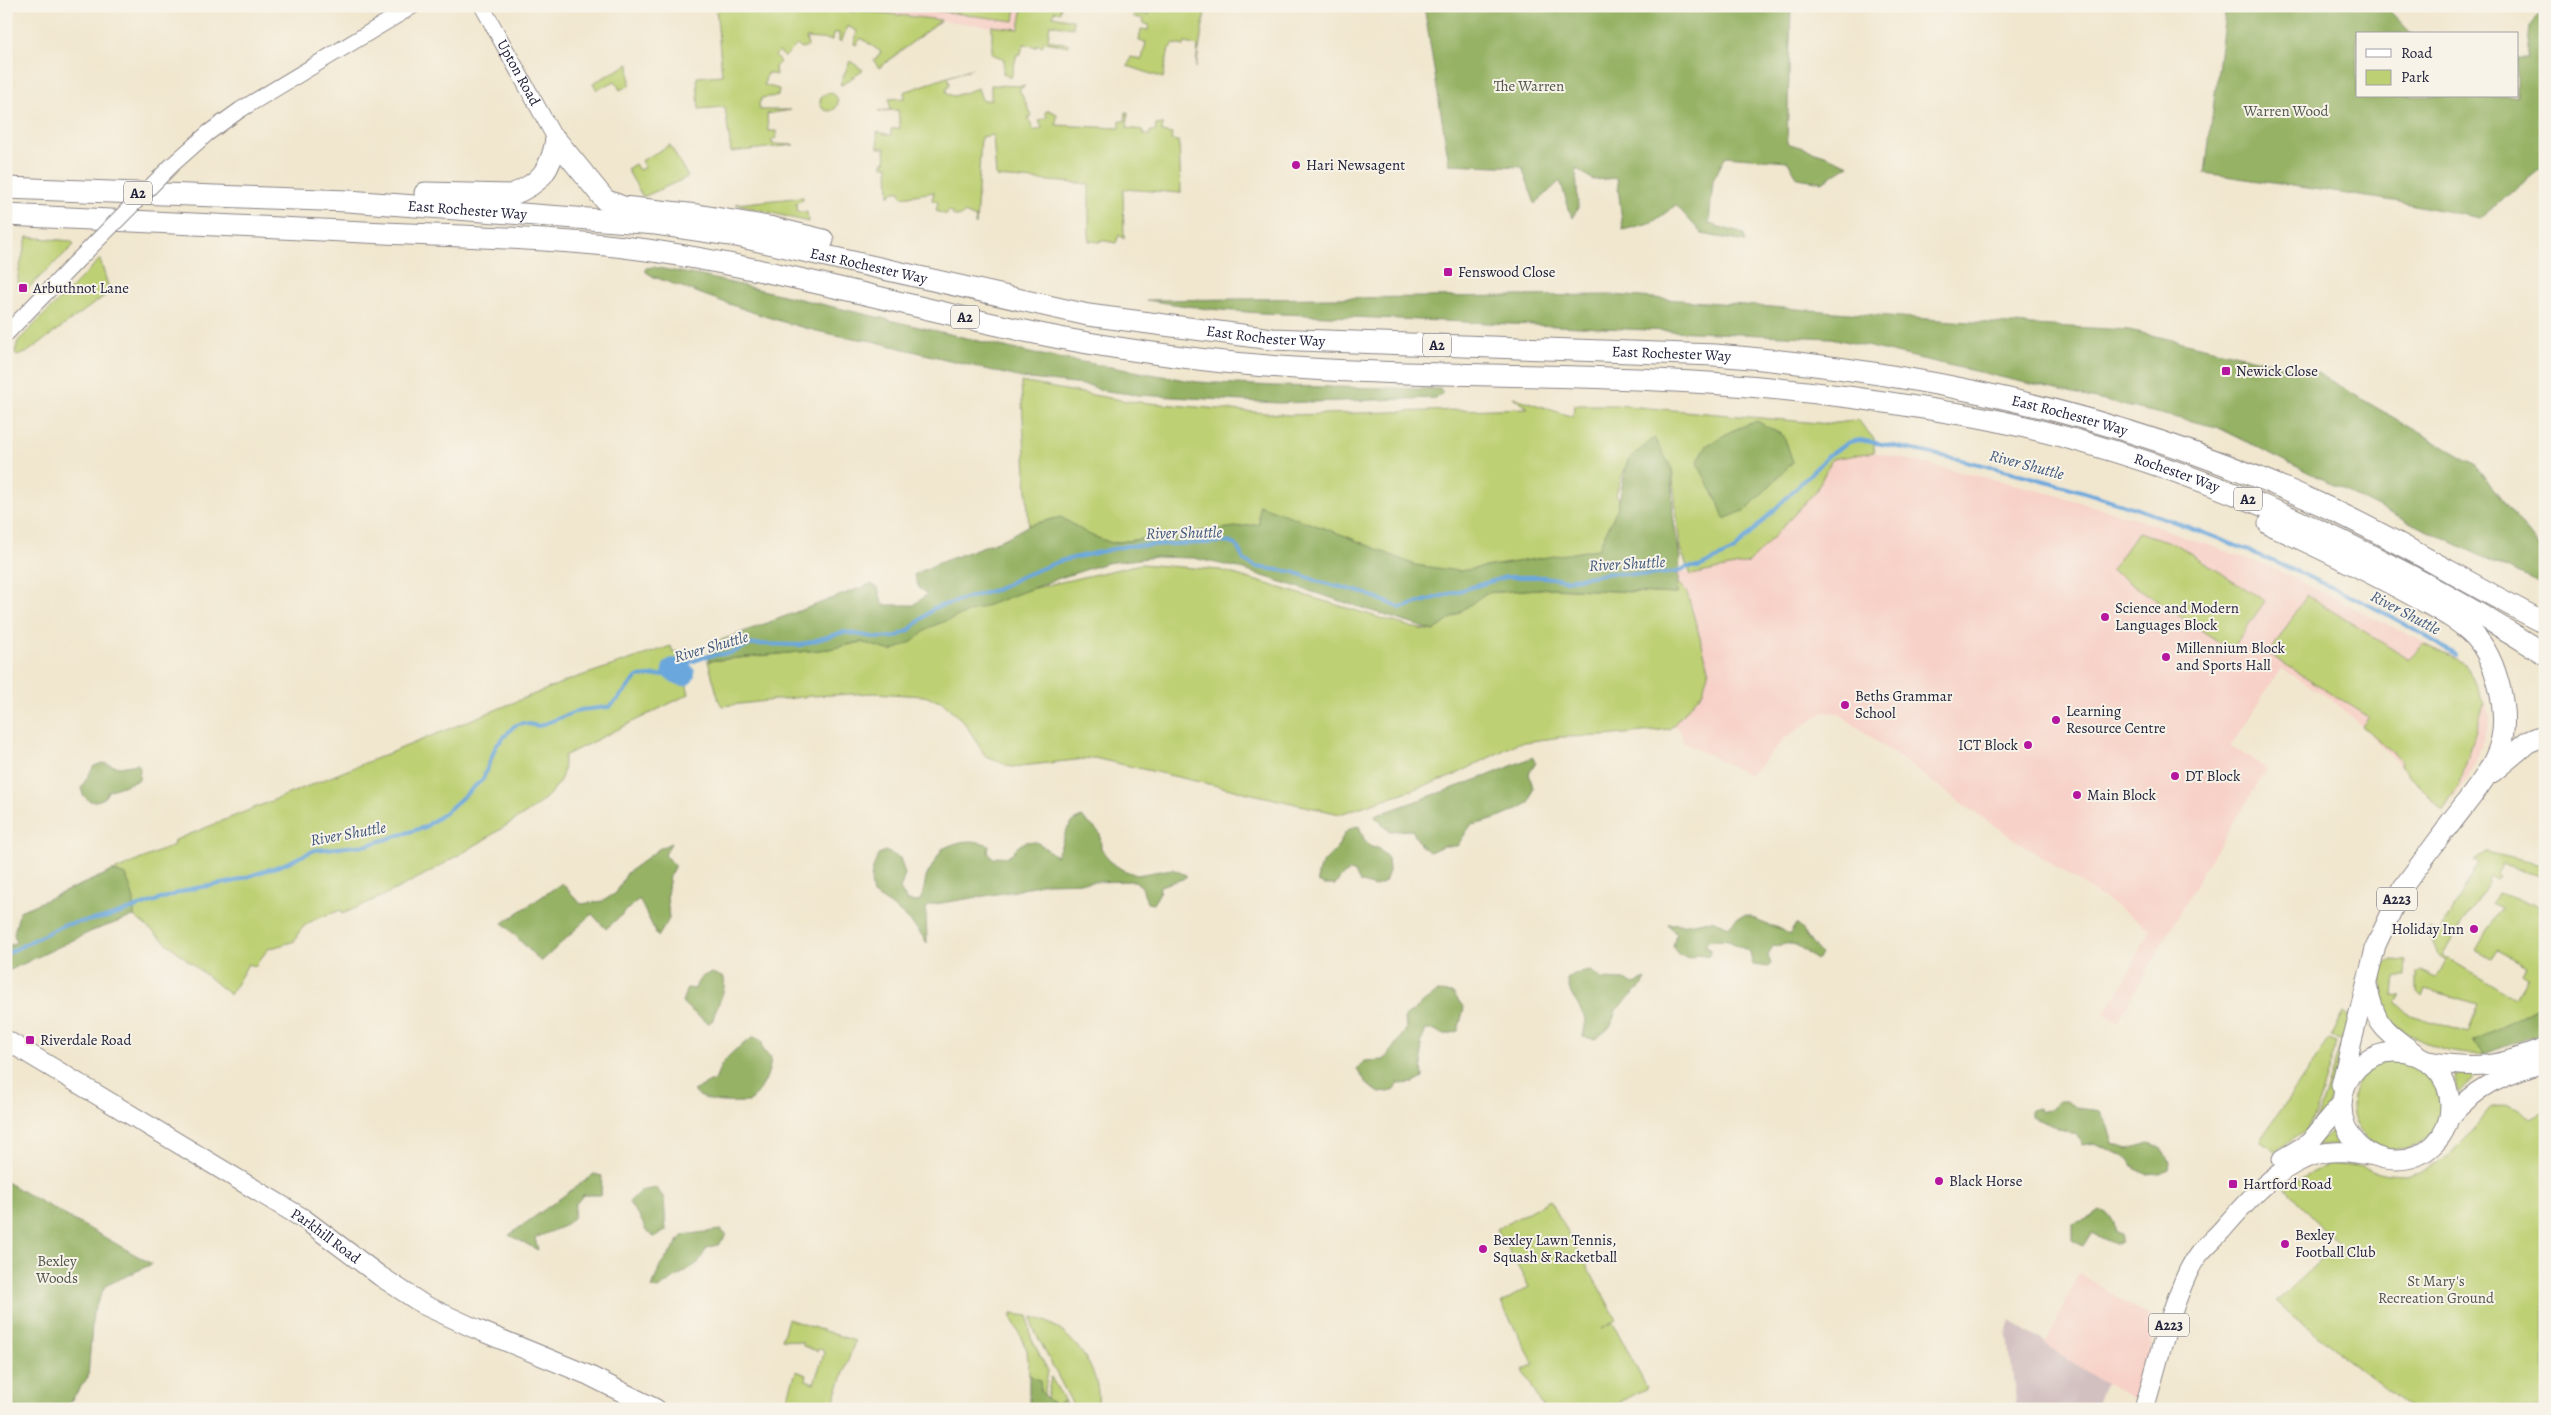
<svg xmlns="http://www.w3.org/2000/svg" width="2551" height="1415" viewBox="0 0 2551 1415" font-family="Alegreya,serif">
	<rect width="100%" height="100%" fill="#f7f3e8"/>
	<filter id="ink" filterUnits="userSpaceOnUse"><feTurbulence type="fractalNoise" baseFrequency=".02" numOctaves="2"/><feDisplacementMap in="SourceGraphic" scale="10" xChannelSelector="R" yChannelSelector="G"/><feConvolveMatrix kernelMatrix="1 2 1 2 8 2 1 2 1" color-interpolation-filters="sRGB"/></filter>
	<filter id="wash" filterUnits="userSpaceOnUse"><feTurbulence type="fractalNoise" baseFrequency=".0096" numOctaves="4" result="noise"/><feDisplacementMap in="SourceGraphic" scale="20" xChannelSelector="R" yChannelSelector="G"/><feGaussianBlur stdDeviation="1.12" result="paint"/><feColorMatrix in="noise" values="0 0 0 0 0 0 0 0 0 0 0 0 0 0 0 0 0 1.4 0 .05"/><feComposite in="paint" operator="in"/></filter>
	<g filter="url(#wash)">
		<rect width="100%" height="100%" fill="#f1e7cf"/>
		<!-- built -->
		<g fill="#f7d1c7">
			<polygon points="821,6 1023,6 1019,30 856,10 855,12 848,9"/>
			<polygon points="1021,382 1126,401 1290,415 1529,408 1650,558 1691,574 1749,549 1832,459 1874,452 2035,489 2131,517 2275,569 2413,637 2466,664 2491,718 2469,776 2443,811 2362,726 2330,698 2281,668 2231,746 2267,769 2198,880 2117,1023 2104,1013 2124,983 2150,929 1971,810 1838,713 1824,712 1785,738 1750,776 1684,742 1680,730 1675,726 1670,729 1606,736 1561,737 1518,743 1453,776 1434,631 1418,575"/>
			<polygon points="2079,1273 2158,1323 2136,1401 2095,1379 2045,1344"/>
		</g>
		<!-- industrial -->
		<polygon fill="#d2bfc0" points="2010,1320 2105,1384 2095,1409 2017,1409 2007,1330"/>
		<!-- green -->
		<g fill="#bdd073" stroke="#707957">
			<path d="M716 6C761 6 813 2 854 12L856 10 941 20 879 68 874 61 881 52 861 38 856 45 854 44 857 31 847 26 842 41H839V33H833L832 40 806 38 808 46 801 49 797 45 785 57 779 52 775 56 780 62 775 67 776 75 767 73 764 85 779 89 778 96 761 98V101L759 102 760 110H791L767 114 768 131H776V138L772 140V144L794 145 731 152 725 107 699 109 697 77 722 75Z"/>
			<polygon points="915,6 1016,6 1014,21 915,8"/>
			<polygon points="1023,6 1061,6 1060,12 1054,11 1053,16 1073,20 1073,28 1050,24 1048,40 1069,44 1068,46 1044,42 1042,46 1037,44 1036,47 1024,44 1020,55 1017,54 1011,78 1003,74 1004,59 992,54 992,26 1019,29"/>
			<polygon points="1143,6 1206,6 1196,68 1198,46 1185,43 1184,46 1173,44 1172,48 1169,48 1163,78 1128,66 1131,57 1142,59 1146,42 1139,41 1141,29 1148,30 1149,25 1143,23 1144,19 1133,17 1134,13 1148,15 1149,9"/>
			<polygon points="850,61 863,70 842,85 840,84"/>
			<polygon points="629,64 630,85 620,90 615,81 597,90 593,83"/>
			<polygon points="973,68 948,77 950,84 946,90 947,94 954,96 978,88 982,100 991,100 991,85 1025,86 1019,89 1032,116 1028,118 1034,131 1042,128 1039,121 1047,117 1045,112 1049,110 1057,114 1056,125 1120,128 1120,121 1125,121 1126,112 1128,112 1127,128 1143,130 1143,135 1150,135 1150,131 1155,131 1156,125 1163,124 1162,132 1172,134 1171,140 1179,141 1181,193 1123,189 1124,239 1119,235 1116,243 1100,240 1100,242 1089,241 1089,184 996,177 993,135 981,137 976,225 975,224 976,218 964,213 959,217 952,215 953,212 948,211 947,215 936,211 938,202 932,200 934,192 902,197 900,191 894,191 889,196 888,166 883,166 883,162 886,162 885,148 878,148 877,132 891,135 891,129 900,128 898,110 878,111 890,110 889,99 905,98 904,92"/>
			<circle cx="829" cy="102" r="9"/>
			<polygon points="670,145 688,177 643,197 627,169 635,164 639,170 645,167 641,161"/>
			<polygon points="803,197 803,200 796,203 797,212 807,212 808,222 736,204"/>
			<polygon points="27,237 71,241 74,245 26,290 18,288 18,275"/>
			<polygon points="100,259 110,292 26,353 17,356 15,352 18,341"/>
			<polygon points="1021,382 1126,401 1290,415 1528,408 1513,397 1573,417 1574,405 1616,405 1829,424 1858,420 1874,439 1874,452 1832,459 1816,491 1749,563 1691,575 1680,549 1672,469 1628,460 1616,494 1650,558 1418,575 1215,529 1112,543 1031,567"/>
			<polygon points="2138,532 2176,544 2265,601 2231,650 2111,570"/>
			<polygon points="1141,564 1220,570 1414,628 1434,631 1485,593 1551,588 1677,594 1678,583 1687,593 1709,669 1703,691 1670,729 1606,736 1561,737 1518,743 1453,776 1340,814 1094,758 1012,767 986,757 964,722 941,701 924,696 874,693 811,696 722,706 719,701 708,661 829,649 905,633 977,601"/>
			<polygon points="2307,595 2408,659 2424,644 2466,664 2484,704 2460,783 2443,811 2400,765 2401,760 2362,726 2369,717 2269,654"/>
			<path d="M671 646 673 652 678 651 689 694 564 756C564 765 564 774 559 782 548 801 525 814 507 825 454 860 400 890 342 914L341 910C323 917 301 920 295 941L268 949 255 966 248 964 230 995 134 916 92 931 20 911 174 845 173 841 569 680Z"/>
			<path d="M2487 852 2545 866V876L2501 865 2496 874 2498 876 2496 880 2489 876 2487 880 2489 882 2442 955 2515 998 2528 977 2522 973 2526 966 2497 950 2491 959 2476 950 2501 908 2492 903 2498 893 2540 906 2539 913 2545 915V1003L2474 1041 2484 1054C2445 1056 2418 1041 2386 1020 2382 1000 2378 983 2385 964L2393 960 2406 961 2405 976H2395L2393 995 2402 996 2396 1003 2408 1014 2468 1033 2478 1004 2425 989 2422 997 2417 992V973L2423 971 2437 977 2446 960 2439 956 2428 932 2429 928 2439 933 2479 864 2474 861Z"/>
			<polygon points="2344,1013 2353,1019 2346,1042 2331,1037"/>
			<polygon points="2329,1040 2337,1043 2315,1114 2306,1131 2275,1151 2261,1142 2261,1139"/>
			<path d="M2341 1044 2345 1046C2342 1061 2331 1110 2322 1122 2319 1126 2313 1129 2310 1132L2323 1101Z"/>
			<circle cx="2397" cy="1105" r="45"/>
			<polygon points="2463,1073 2473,1074 2474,1080 2459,1092 2454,1076"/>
			<polygon points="2507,1104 2520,1109 2530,1119 2545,1111 2545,1409 2411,1409 2275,1302 2338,1244 2284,1187 2329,1164 2358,1166 2387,1174 2406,1175 2427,1169 2452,1153 2466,1139 2491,1108"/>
			<polygon points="2337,1130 2343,1131 2347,1138 2345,1145 2315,1146 2330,1132"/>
			<polygon points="1550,1200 1617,1320 1601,1329 1613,1323 1647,1388 1607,1409 1544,1409 1523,1370 1534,1364 1501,1303 1529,1287 1497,1229"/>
			<polygon points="1012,1314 1028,1316 1031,1338 1048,1371 1044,1395 1041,1392 1040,1381 1029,1375 1027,1350 1012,1319"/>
			<path d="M1032 1317C1067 1323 1106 1372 1097 1409H1075L1033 1328Z"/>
			<polygon points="788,1319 855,1341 831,1409 805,1409 806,1405 800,1403 799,1406 786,1402 796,1371 807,1375 806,1380 814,1383 824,1354 823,1350 818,1349 817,1351 803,1346 803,1343 782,1339"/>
			<polygon points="1051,1377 1064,1400 1056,1405 1047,1398"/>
		</g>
		<!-- forest -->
		<g fill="#96b265" stroke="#5c6a50">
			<polygon points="1424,6 1791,6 1787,143 1825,155 1849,165 1822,182 1798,178 1787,161 1726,156 1713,180 1709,224 1744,234 1745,242 1702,234 1676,205 1653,222 1623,230 1617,178 1593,180 1576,168 1578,208 1572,218 1560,181 1535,204 1522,167 1449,164"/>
			<polygon points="2226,6 2385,6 2412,34 2357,34 2357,96 2517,96 2517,58 2527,58 2530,26 2543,10 2545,15 2545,171 2539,170 2480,218 2394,201 2205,173"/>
			<path d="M653 267 706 277 1030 353 1197 382 1274 386 1440 389 1443 394 1436 398 1279 403 1138 395 1099 390 1092 386 1022 378 868 340C795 332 723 301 654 277L646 272V268Z"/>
			<polygon points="1614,295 1953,321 2129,330 2317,373 2475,465 2545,554 2545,586 2396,516 2217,427 1831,338 1260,313 1208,309 1146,300"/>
			<polygon points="1757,421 1784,436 1793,462 1746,510 1724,519 1718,502 1697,463 1706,446 1731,431"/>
			<polygon points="1654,438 1672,469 1673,516 1680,557 1677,594 1551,588 1486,593 1434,631 1238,568 1194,558 1156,557 1106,563 1057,579 930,627 912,642 891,651 861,642 829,649 708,661 711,644 871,584 878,588 883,605 914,605 927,594 919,588 914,575 936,564 1006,538 1029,525 1061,517 1090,535 1112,543 1259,524 1259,505 1343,535 1415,565 1459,571 1598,549 1617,509 1628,460"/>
			<path d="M1533 757 1536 763 1529 773 1533 788 1530 802C1511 814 1494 821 1471 825L1457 846H1443L1430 852 1421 846 1412 830 1390 831 1374 816 1487 776Z"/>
			<path d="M103 763 119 767 138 764 140 768 139 780 108 791C104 801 99 801 89 801L83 795 81 788 94 766Z"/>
			<path d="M1082 817 1100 833 1101 848 1110 862 1123 870 1137 875 1172 869 1186 875V878L1160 886 1159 894 1153 904 1147 903 1142 887 1135 881 1043 883 1015 891 929 905 926 909 927 943C913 921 896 907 873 894 869 878 872 868 879 854L885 851 900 858 905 874 900 889 907 901 919 902 923 894 926 877 942 849C959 841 971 838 989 845L988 852 993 859 998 856 1008 857C1013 854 1015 848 1020 845 1035 835 1044 848 1056 856 1065 842 1063 823 1082 817Z"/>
			<path d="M1359 826 1364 839 1371 847 1378 848 1388 858 1389 871 1385 882 1374 887 1360 882 1355 873 1350 871 1341 877 1335 885H1324L1318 882C1316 865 1326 861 1336 849 1344 838 1343 828 1359 826Z"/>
			<polygon points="671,843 665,855 675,865 670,875 667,895 669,919 658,937 639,899 606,929 592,914 541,962 503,923 562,883 581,904 603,901 616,893 627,873 660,848"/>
			<polygon points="113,871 126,875 134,899 134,916 92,931 6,972 6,948 16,942 14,933 20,911"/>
			<path d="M1745 915C1754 916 1756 921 1763 923 1774 928 1778 925 1789 935L1796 924C1806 933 1803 932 1810 941 1813 946 1817 948 1821 955L1816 960C1808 955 1800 944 1790 944 1784 943 1780 947 1773 945L1768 956 1771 964 1768 967 1753 965 1750 952 1725 939 1707 941 1706 945 1710 950 1709 956 1699 954 1690 958 1678 955 1673 946 1676 934 1668 924C1675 923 1681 925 1688 924 1707 921 1710 917 1728 927L1737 918Z"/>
			<polygon points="1591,971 1601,979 1624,980 1634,984 1646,979 1643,985 1616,1010 1611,1026 1596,1039 1583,1037 1586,1020 1570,991 1567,979 1574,974"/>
			<path d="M712 973 724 978C727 993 715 1006 713 1020L709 1023C704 1021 686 1007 682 1002L687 988 695 989C698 979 702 975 712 973Z"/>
			<polygon points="1437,992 1453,993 1464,1008 1458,1031 1443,1035 1435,1030 1426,1030 1421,1042 1423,1078 1414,1083 1398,1084 1393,1091 1380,1093 1369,1086 1357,1070 1364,1061 1384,1060 1406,1030 1405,1017"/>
			<polygon points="2545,1003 2545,1032 2484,1054 2473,1041"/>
			<path d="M754 1037 762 1041 763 1051 771 1057C770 1075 762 1090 750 1102 730 1102 708 1105 693 1091L716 1079C720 1059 737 1048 754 1037Z"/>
			<path d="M2059 1101H2067C2077 1111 2086 1108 2100 1111L2108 1127 2113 1144 2128 1149 2149 1143 2160 1147 2169 1161 2168 1169 2160 1173 2145 1174 2133 1166 2129 1159 2095 1143 2082 1145 2077 1135 2031 1117V1110L2038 1108 2043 1111 2049 1110Z"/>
			<polygon points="594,1174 602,1176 601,1195 583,1195 575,1205 574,1217 564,1226 535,1238 538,1250 509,1235"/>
			<polygon points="6,1182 152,1264 105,1286 93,1312 88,1377 65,1409 6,1409"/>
			<path d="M656 1188 664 1198 666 1231 654 1237 645 1230C643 1218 634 1213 629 1202L640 1191Z"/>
			<path d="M2100 1211C2111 1216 2115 1218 2115 1231L2121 1235V1243L2115 1244 2091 1233 2083 1246 2072 1240V1224L2090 1218Z"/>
			<polygon points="720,1230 727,1235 718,1245 707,1248 698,1263 658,1289 652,1288 659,1268 683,1235"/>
			<polygon points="1029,1375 1040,1381 1041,1392 1051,1402 1056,1405 1064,1400 1069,1409 1029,1409"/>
		</g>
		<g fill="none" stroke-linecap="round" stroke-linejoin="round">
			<!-- stream -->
			<path stroke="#6ba7dc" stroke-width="4" d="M6 954 63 925 108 917 190 889 232 882 282 865 315 850 368 845 425 827 446 812 483 779 496 746 514 726 522 723 539 726 580 710 609 707 618 699 637 677 663 675 679 666 708 656 730 653 753 644 800 645 844 632 879 638 895 637 908 631 934 608 998 589 1020 577 1060 561 1126 546 1228 542 1236 545 1244 560 1256 567 1294 572 1320 582 1364 593 1401 608 1506 577H1544L1566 580 1610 573 1649 575 1677 572 1687 567H1699L1733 551 1829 455 1849 442 1860 440C2017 467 2153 507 2298 572 2352 596 2407 622 2455 655"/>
			<!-- river -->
			<polyline stroke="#6ba7dc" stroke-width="24" points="674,670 683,674"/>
		</g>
	</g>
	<g filter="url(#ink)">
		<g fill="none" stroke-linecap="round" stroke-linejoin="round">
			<!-- minor casing -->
			<g stroke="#8a8485" stroke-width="17">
				<g id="minor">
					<path id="s1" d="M482 6 556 140"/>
					<polyline points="208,133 240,110 413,6"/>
					<polyline points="6,334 75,263"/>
				</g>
			</g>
			<!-- major casing -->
			<g stroke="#8a8485" stroke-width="21">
				<g id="major">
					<path d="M2367 985C2377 1028 2382 1028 2416 1054"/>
					<path id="s2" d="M6 1040 304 1219 380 1276 424 1305 476 1329 588 1375 656 1409"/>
					<circle cx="2396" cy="1106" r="54"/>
					<path d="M2429 1061C2478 1070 2498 1066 2545 1048"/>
					<polyline points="2341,1085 2376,945 2403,887 2449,825"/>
					<path d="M2450 1117C2479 1083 2504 1077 2545 1062"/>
					<polyline points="2282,1159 2309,1143 2341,1104"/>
					<path d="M2144 1409C2158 1363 2168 1315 2188 1272 2198 1251 2207 1246 2221 1231 2247 1201 2278 1165 2318 1154 2337 1149 2355 1153 2374 1156"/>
				</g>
			</g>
			<!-- highway casing -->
			<g stroke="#8a8485" stroke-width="23">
				<g id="highway">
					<polyline points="556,140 605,200 623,207 697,215 769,227 823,240"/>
					<path id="s3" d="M6 188 348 201 656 224 737 236 1088 315 1272 339 1715 355C1925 371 2130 417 2322 505 2399 540 2470 585 2545 623"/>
					<path d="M425 193 511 195C540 184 551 170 556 140"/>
					<path id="s4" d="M6 215C133 221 259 227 385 233 473 237 560 238 647 250 776 269 902 305 1030 332 1086 344 1142 352 1198 359 1350 378 1504 372 1656 380 1748 384 1839 394 1929 409 1951 413 1972 415 1994 420 2191 462 2375 547 2545 654"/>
					<path d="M2269 524C2319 547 2369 571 2418 598 2437 609 2458 619 2474 635 2497 660 2510 713 2500 746 2491 775 2467 801 2449 825"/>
					<polyline points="2492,772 2528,742 2545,735"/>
				</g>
			</g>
			<!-- minor -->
			<use href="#minor" stroke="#fff" stroke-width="15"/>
			<!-- major -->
			<use href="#major" stroke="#fff" stroke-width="19"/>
			<!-- highway -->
			<use href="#highway" stroke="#fff" stroke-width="21"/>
			<!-- minor-bridge casing -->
			<g stroke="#8a8485" stroke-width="17" stroke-linecap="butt">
				<polyline id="minor-bridge" points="75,263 172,165 208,133"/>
			</g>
			<!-- minor-bridge -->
			<use href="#minor-bridge" stroke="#fff" stroke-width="15"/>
		</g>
	</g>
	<!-- markers -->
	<g fill="#b5179e" stroke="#f7f3e8" stroke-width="2">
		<circle cx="1296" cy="165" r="5"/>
		<rect x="1443" y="267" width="10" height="10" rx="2.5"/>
		<rect x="18" y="283" width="10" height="10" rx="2.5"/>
		<rect x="2221" y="366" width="10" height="10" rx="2.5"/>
		<circle cx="2105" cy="617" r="5"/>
		<circle cx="2166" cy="657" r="5"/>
		<circle cx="1845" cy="705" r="5"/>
		<circle cx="2056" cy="720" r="5"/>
		<circle cx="2028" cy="745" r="5"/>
		<circle cx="2175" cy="776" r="5"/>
		<circle cx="2077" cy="795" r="5"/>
		<circle cx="2474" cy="929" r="5"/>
		<rect x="25" y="1035" width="10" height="10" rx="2.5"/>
		<circle cx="1939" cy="1181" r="5"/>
		<rect x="2228" y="1179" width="10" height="10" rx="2.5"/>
		<circle cx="2285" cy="1244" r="5"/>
		<circle cx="1483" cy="1249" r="5"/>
	</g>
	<g text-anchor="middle" stroke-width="4" stroke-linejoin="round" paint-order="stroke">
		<!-- shield labels -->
		<g fill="#f7f3e8" stroke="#62616f" stroke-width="1">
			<rect x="124" y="181.5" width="28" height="23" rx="4"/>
			<rect x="951" y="305.5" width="28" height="23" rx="4"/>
			<rect x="1423" y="333.5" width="28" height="23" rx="4"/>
			<rect x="2234" y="487.5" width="28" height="23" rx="4"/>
			<rect x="2377" y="887.5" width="40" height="23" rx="4"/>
			<rect x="2149" y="1313.5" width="40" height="23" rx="4"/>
		</g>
		<g font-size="14" font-weight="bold" fill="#22223b">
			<text x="138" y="198">A2</text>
			<text x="965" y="322">A2</text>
			<text x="1437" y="350">A2</text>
			<text x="2248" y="504">A2</text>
			<text x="2397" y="904">A223</text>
			<text x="2169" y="1330">A223</text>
		</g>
		<!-- street labels -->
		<g font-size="15" fill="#22223b" stroke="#f7f3e8">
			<text dy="5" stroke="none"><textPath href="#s1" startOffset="76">Upton Road</textPath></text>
			<text dy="5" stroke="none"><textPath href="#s3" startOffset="462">East Rochester Way</textPath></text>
			<text dy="5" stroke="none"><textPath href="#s3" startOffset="868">East Rochester Way</textPath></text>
			<text dy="5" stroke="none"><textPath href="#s3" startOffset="1272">East Rochester Way</textPath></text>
			<text dy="5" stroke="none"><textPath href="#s3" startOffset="1678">East Rochester Way</textPath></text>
			<text dy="5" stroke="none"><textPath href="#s3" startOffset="2082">East Rochester Way</textPath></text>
			<text dy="5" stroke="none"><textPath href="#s4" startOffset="2194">Rochester Way</textPath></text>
			<text dy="5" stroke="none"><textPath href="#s2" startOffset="375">Parkhill Road</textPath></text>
		</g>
		<!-- park labels -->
		<g font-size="15" fill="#50564c" stroke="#f7f3e8">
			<text x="1529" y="91">The Warren</text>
			<text x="2286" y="116">Warren Wood</text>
			<text x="57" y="1266">Bexley<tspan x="57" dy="17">Woods</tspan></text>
			<text x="2436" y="1286">St Mary's<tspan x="2436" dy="17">Recreation Ground</tspan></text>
		</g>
		<!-- poi labels -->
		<g font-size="15" fill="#22223b" stroke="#f7f3e8" text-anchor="start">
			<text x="1306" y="170">Hari Newsagent</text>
			<text x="1458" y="277">Fenswood Close</text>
			<text x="33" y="293">Arbuthnot Lane</text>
			<text x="2236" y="376">Newick Close</text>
			<text x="2115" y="613">Science and Modern<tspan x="2115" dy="17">Languages Block</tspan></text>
			<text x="2176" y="653">Millennium Block<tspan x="2176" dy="17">and Sports Hall</tspan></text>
			<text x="1855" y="701">Beths Grammar<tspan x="1855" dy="17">School</tspan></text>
			<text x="2066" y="716">Learning<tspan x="2066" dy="17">Resource Centre</tspan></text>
			<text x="2018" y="750" text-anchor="end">ICT Block</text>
			<text x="2185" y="781">DT Block</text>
			<text x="2087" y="800">Main Block</text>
			<text x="2464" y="934" text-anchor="end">Holiday Inn</text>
			<text x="40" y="1045">Riverdale Road</text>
			<text x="1949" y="1186">Black Horse</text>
			<text x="2243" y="1189">Hartford Road</text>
			<text x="2295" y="1240">Bexley<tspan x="2295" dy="17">Football Club</tspan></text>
			<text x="1493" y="1245">Bexley Lawn Tennis,<tspan x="1493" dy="17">Squash &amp; Racketball</tspan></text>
		</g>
		<!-- water labels -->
		<g font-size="16" font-style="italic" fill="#3f577b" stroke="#f7f3e8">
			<text transform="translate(2027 464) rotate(15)" y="6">River Shuttle</text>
			<text transform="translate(1184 532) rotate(-1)" y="6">River Shuttle</text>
			<text transform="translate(1627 563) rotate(-3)" y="6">River Shuttle</text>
			<text transform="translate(2406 612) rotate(28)" y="6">River Shuttle</text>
			<text transform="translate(711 646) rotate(-16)" y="6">River Shuttle</text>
			<text transform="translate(348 833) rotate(-10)" y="6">River Shuttle</text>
		</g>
	</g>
	<!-- margin -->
	<rect width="2551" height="1415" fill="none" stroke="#f7f3e8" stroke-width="25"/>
	<!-- legend -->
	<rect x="2356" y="32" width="162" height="65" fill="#f7f3e8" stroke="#a29fa3"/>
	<rect x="2366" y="49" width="25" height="8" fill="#ffffff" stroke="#a29fa3"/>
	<text x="2401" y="58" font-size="15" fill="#22223b">Road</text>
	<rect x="2366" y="70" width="25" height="15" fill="#bdd073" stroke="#a29fa3"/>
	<text x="2401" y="82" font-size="15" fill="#22223b">Park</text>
</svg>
